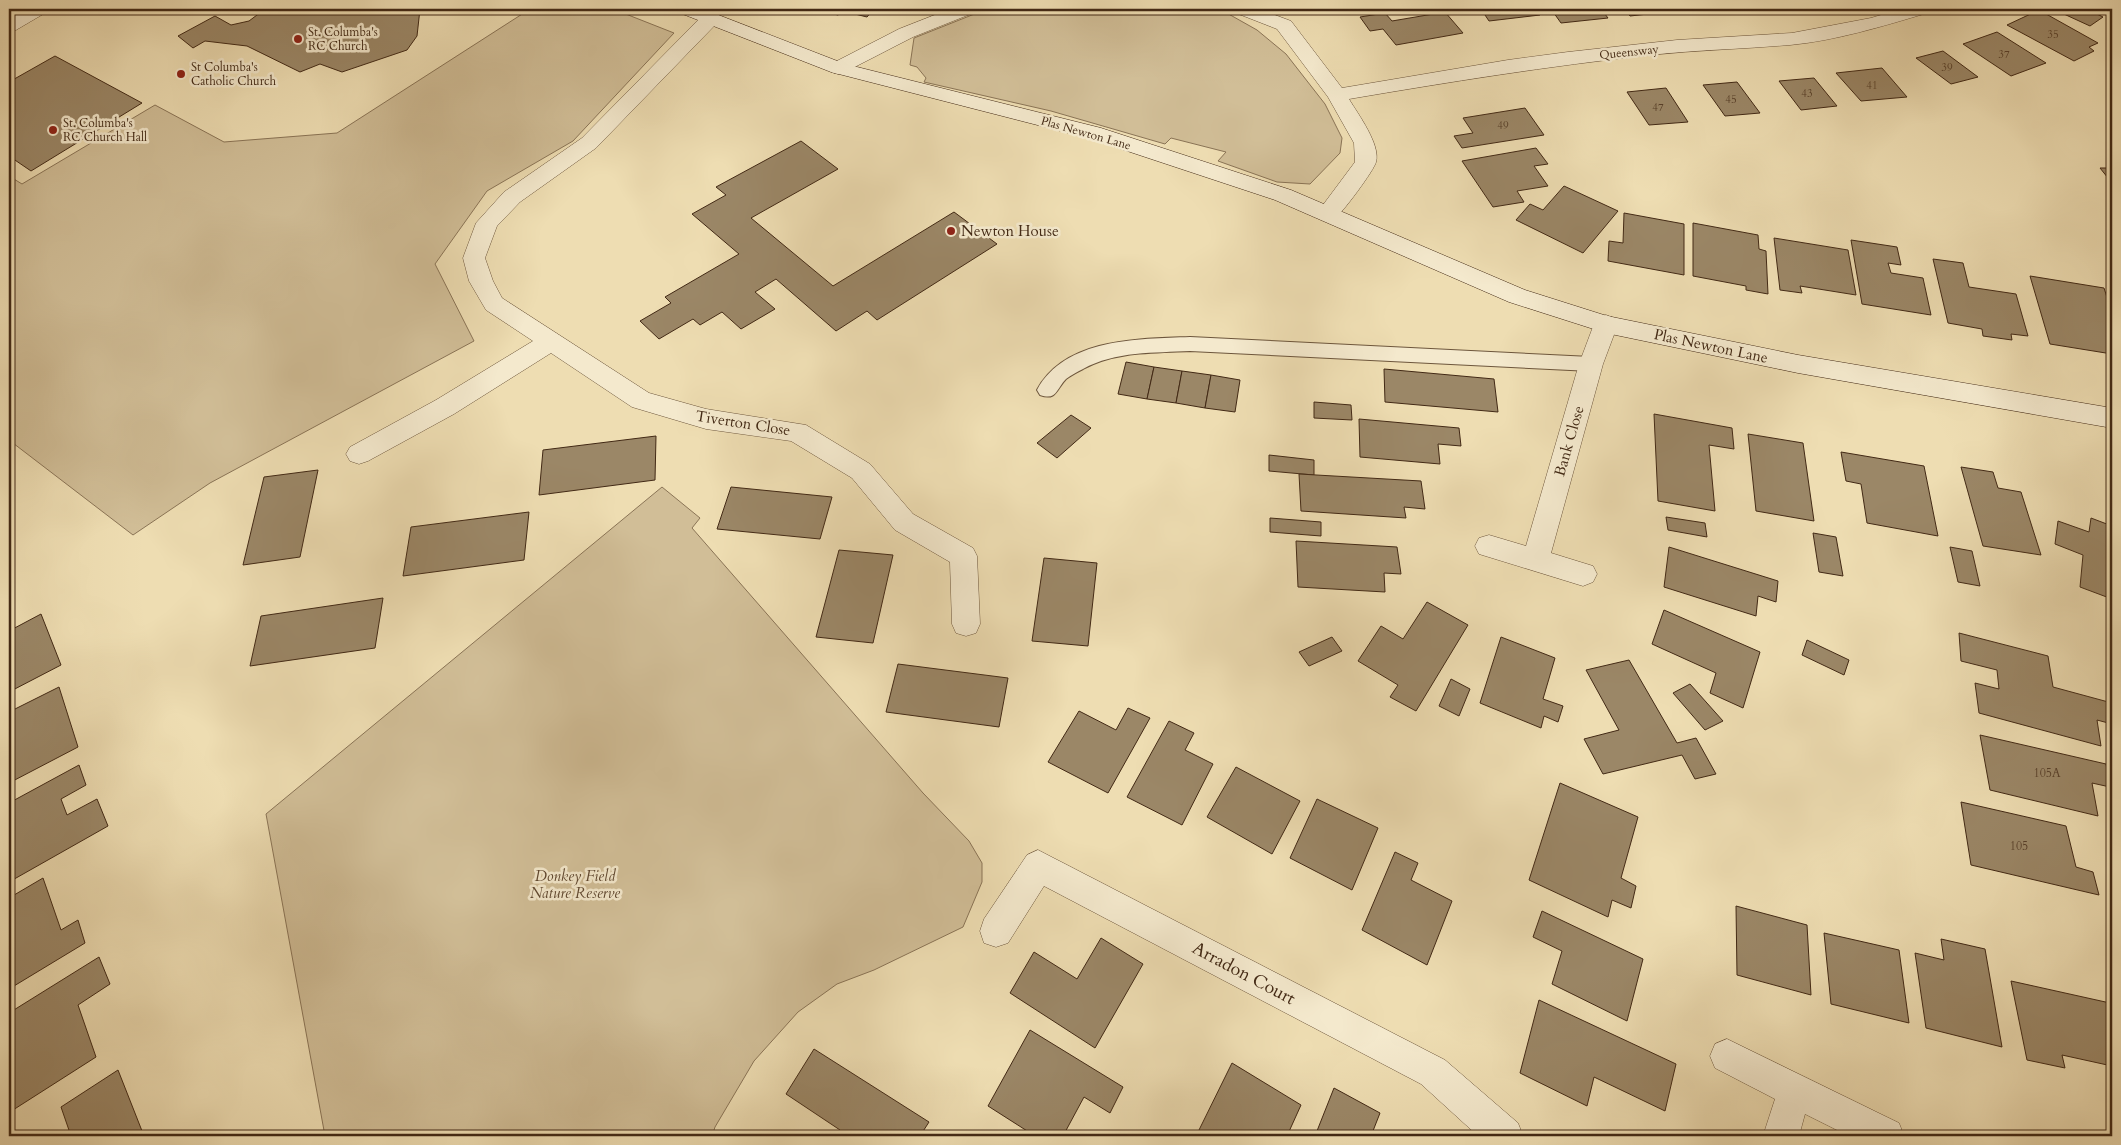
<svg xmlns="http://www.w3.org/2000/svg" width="2121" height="1145" viewBox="0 0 2121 1145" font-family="Cardo,serif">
	<rect width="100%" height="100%" fill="#eeddb2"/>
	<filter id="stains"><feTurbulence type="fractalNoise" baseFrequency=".004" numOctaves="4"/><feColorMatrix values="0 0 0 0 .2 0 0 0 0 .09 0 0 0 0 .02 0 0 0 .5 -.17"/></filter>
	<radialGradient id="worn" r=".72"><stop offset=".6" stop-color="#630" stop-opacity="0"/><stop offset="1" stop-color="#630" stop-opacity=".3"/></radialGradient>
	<!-- green -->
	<g fill="#d1be97" stroke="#8a7456">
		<polygon points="530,9 613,9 674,33 573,141 487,191 435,264 474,341 210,483 133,535 9,440 9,176 22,184 155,105 224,142 337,133"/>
		<polygon points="987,9 1218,9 1225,12 1257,30 1286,54 1325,104 1342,138 1340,153 1310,184 1277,182 1218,161 1226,152 1171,138 1165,144 1051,111 924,82 926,78 917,67 910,65 914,38"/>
		<polygon points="662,487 700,518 692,528 923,793 969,841 982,863 982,882 963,927 874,970 837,984 798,1012 754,1061 715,1127 712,1136 325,1136 266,814"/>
	</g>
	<!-- building -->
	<g fill="#9b8767" stroke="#422915">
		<polygon points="265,9 420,9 417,36 407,50 342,72 320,64 300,72 247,46 205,41 193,48 178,36 215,16 231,25 249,21"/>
		<polygon points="828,9 874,9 867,17 843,11 838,15 826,12"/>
		<polygon points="1481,9 1535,9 1540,15 1489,21"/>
		<polygon points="1551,9 1601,9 1608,18 1561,23"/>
		<polygon points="1624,9 1673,9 1675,11 1630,16"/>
		<polygon points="2053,9 2105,9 2097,14 2103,17 2090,26"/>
		<polygon points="2039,10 2098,43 2089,47 2094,51 2074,61 2007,25"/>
		<polygon points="1445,12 1463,33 1396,45 1383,29 1370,31 1360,17 1385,13 1392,21"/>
		<polygon points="1997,32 2046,63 2011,76 1963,44"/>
		<polygon points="1943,51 1978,77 1951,84 1916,58"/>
		<polygon points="55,56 142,103 31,171 9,156 9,82"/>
		<polygon points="1882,68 1907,97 1861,101 1836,73"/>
		<polygon points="1814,78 1837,106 1801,110 1779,81"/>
		<polygon points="1737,82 1760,113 1725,116 1703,85"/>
		<polygon points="1666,88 1688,122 1649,125 1627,92"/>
		<polygon points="1525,108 1544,135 1462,148 1454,136 1473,133 1463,118"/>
		<polygon points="801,141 838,169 751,218 833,286 954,212 997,244 877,320 867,311 836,331 776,279 755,292 775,309 741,329 722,312 700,325 693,319 659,339 640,321 671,303 665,297 739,254 692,214 726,195 716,187"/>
		<polygon points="1536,148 1548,164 1534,166 1548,186 1517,191 1524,202 1493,207 1462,161"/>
		<polygon points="2100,168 2112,168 2112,183"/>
		<polygon points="1564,186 1618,211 1583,253 1516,220 1530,204 1543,210"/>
		<polygon points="1624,213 1684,224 1684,275 1608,261 1609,241 1623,243"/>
		<polygon points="1693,223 1758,235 1759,249 1766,251 1768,294 1746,290 1746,286 1693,276"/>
		<polygon points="1774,238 1848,250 1856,295 1800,286 1802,293 1780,290"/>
		<polygon points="1851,240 1897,247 1901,265 1888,263 1891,273 1923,278 1931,315 1862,304"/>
		<polygon points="1933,259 1963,263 1969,287 2016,294 2028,336 2011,334 2012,340 1983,336 1982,329 1948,323"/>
		<polygon points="2030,276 2104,288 2112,313 2112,354 2050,344"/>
		<polygon points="1126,362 1154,367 1147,399 1118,394"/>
		<polygon points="1154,367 1182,371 1176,403 1147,399"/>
		<polygon points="1384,369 1494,379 1498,412 1385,402"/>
		<polygon points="1182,371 1211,375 1205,408 1176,403"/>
		<polygon points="1211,375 1240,380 1235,412 1205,408"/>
		<polygon points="1314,402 1351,405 1352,420 1314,418"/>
		<polygon points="1654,414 1732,428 1734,449 1709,445 1715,511 1658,501"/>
		<polygon points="1071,415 1091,428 1057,458 1037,443"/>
		<polygon points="1359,419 1459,428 1461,446 1438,444 1440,464 1360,457"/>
		<polygon points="1748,434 1803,443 1814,521 1756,511"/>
		<polygon points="656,436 655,480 539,495 543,450"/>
		<polygon points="1841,452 1924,466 1938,536 1867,523 1861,484 1846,481"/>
		<polygon points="1269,455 1314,460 1314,475 1269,471"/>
		<polygon points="1961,467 1993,472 1998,488 2021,492 2041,555 1983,546"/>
		<polygon points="318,470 300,557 243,565 264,477"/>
		<polygon points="1299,474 1421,481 1425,509 1404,507 1406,518 1301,511"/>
		<polygon points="731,487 832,497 820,539 717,529"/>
		<polygon points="529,512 524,560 403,576 411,527"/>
		<polygon points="1666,517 1705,523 1707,537 1668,530"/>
		<polygon points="1270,518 1321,522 1321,536 1270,532"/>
		<polygon points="2091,518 2112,526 2112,599 2080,587 2083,555 2055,544 2058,521 2089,532"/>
		<polygon points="1813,533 1836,537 1843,576 1819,572"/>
		<polygon points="1296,541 1397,547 1401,574 1384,573 1385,592 1298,587"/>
		<polygon points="1669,547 1778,581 1776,602 1758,596 1756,616 1664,587"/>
		<polygon points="1950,547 1972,551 1980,586 1958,582"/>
		<polygon points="839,550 893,555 873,643 816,637"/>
		<polygon points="1044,558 1097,563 1088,646 1032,641"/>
		<polygon points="383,598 375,648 250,666 261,616"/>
		<polygon points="1427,602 1468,625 1416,711 1390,697 1398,685 1358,661 1381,626 1403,639"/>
		<polygon points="1664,610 1760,652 1743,708 1710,693 1716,673 1652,644"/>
		<polygon points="41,614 61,665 9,692 9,631"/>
		<polygon points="1959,633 2048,656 2053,687 2112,703 2112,724 2097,720 2101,746 1979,713 1975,683 1999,689 1997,670 1961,661"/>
		<polygon points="1332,637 1342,651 1309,666 1299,652"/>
		<polygon points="1501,637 1555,658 1543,699 1563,706 1558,722 1544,716 1541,728 1480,703"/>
		<polygon points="1807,640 1849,660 1844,675 1802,655"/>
		<polygon points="1629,660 1677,743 1696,738 1716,774 1695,779 1682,755 1603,774 1584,739 1619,730 1586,670"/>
		<polygon points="898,664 1008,678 999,727 886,712"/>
		<polygon points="1451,679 1470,689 1459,716 1439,706"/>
		<polygon points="1690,684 1723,721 1705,730 1673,693"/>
		<polygon points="59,687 78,747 9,783 9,712"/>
		<polygon points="1128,708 1150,718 1108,793 1048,762 1079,711 1116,730"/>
		<polygon points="1169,721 1194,733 1185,750 1213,764 1182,825 1127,797"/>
		<polygon points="1980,735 2106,764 2110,787 2092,783 2098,816 1990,790"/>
		<polygon points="79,765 86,785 61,799 67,815 97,799 108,826 9,882 9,803"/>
		<polygon points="1236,767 1300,801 1272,854 1207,817"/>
		<polygon points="1560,783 1638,817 1621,878 1636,886 1631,908 1612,900 1608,917 1529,880"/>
		<polygon points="1317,799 1378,828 1352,890 1290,858"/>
		<polygon points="1961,802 2066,826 2076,867 2093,872 2099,895 1971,865"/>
		<polygon points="1395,852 1418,863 1411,880 1452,901 1427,965 1362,930"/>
		<polygon points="43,878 61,930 78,920 85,943 9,989 9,898"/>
		<polygon points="1736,906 1807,925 1811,995 1737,975"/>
		<polygon points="1542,911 1643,959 1627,1021 1552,984 1562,951 1533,937"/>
		<polygon points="1824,933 1899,950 1909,1023 1831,1004"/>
		<polygon points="1101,938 1143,964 1095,1048 1010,993 1034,952 1077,979"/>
		<polygon points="1941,939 1985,949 2002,1047 1926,1028 1915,953 1944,960"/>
		<polygon points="99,957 110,984 78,1005 96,1057 13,1110 9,1098 9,1013"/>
		<polygon points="2011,981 2110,1003 2112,1014 2112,1066 2062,1055 2065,1068 2027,1060"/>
		<polygon points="1539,1000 1676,1064 1665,1111 1594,1077 1587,1106 1520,1073"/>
		<polygon points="1030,1030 1123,1087 1110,1113 1084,1097 1063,1136 1035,1136 988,1106"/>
		<polygon points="814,1049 929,1122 920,1136 836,1136 840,1130 786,1094"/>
		<polygon points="1232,1063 1301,1105 1287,1136 1205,1136 1198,1132"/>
		<polygon points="118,1070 144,1136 71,1136 61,1107"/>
		<polygon points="1334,1088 1380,1113 1371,1136 1315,1136"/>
	</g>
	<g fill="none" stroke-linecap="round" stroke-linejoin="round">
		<!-- lane casing -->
		<g stroke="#6d563c" stroke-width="2">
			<path id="lane" d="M1190 337 1591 357 1598 359 1601 364 1598 369 1591 371 1190 351C1155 353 1115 351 1083 369 1077 372 1071 375 1066 379 1056 389 1057 401 1040 395L1037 390C1065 338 1138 339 1190 337Z"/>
		</g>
		<!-- street casing -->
		<g stroke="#6d563c" stroke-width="1">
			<g id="street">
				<polygon points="25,9 47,9 45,13 16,30 9,32 9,18"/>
				<polygon points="950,9 975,9 973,13 913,37 845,72 838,74 831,72 828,68 831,64 899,29"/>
				<path d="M1234 9H1259L1291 21 1342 88 1508 60 1568 52 1677 40 1792 33 1871 18 1901 9H1929L1927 13C1884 26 1834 41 1790 45 1743 49 1697 50 1650 55 1549 66 1449 82 1349 99 1358 114 1381 145 1376 162 1375 169 1341 215 1335 218 1330 221 1325 220 1320 218L1317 213 1355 162 1354 143 1328 97 1277 29 1236 13Z"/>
				<polygon points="711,12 718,14 721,18 718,22 596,148 520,202 497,226 485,258 493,281 502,298 649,393 706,409 806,425 870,464 913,514 973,548 977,556 980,624 976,633 966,636 956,633 952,624 950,562 895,530 852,478 791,441 706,429 632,407 551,353 454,414 368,461 359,464 350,461 346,454 350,447 436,400 533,341 486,310 469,281 463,258 476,223 504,192 582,138 704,14"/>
				<polygon points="1606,315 1614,318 1618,324 1603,364 1551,553 1593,566 1597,574 1593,582 1583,586 1479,554 1475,546 1479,538 1489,535 1526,546 1579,364 1594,324 1598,318"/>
				<polygon points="1038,850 1445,1060 1518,1123 1523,1136 1478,1136 1421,1084 1044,886 1008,943 996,947 984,943 980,931 984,919 1027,855"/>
				<polygon points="1727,1039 1899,1123 1904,1136 1849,1136 1805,1114 1799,1136 1763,1136 1775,1099 1715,1068 1710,1056 1715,1044"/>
			</g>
		</g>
		<!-- secondary casing -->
		<g stroke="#422915" stroke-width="1">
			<polygon id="secondary" points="678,9 703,9 845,64 1101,128 1291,190 1525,290 1607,316 1798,355 2112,408 2112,428 1798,373 1606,333 1509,302 1275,200 1088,138 831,72 680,13"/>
		</g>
		<!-- lane -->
		<use href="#lane" fill="#f4e9cd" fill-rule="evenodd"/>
		<!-- street -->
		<use href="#street" fill="#f4e9cd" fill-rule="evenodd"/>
		<!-- secondary -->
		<use href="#secondary" fill="#f4e9cd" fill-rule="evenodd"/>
	</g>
	<!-- markers -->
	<g fill="#8f2418" stroke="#f4e9cd" stroke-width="2">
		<circle cx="298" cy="39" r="5"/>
		<circle cx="181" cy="74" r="5"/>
		<circle cx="53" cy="130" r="5"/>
		<circle cx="951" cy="231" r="5"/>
	</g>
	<g text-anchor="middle" stroke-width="5" stroke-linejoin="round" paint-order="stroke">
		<!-- far-number labels -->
		<g font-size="11" fill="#58402a">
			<text x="2053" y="38">35</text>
			<text x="2004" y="58">37</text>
			<text x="1947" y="71">39</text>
			<text x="1872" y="89">41</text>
			<text x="1807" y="97">43</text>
			<text x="1731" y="103">45</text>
			<text x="1658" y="111">47</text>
			<text x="1503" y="129">49</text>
		</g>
		<!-- far-poi labels -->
		<g font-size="12" fill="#422915" stroke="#f4e9cd" text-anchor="start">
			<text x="308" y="36">St. Columba's<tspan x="308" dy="14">RC Church</tspan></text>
			<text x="191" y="71">St Columba's<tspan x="191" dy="14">Catholic Church</tspan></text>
			<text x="63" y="127">St. Columba's<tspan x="63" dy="14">RC Church Hall</tspan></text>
		</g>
		<!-- far-street labels -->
		<g font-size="12" fill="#422915" stroke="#f4e9cd">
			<text transform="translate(1629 52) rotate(-6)" y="4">Queensway</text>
			<text transform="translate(1086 133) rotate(16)" y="4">Plas Newton Lane</text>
		</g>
		<!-- number labels -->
		<g font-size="12" fill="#58402a">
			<text x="2047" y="777">105A</text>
			<text x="2019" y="850">105</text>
		</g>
		<!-- poi labels -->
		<g font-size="15" fill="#422915" stroke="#f4e9cd" text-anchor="start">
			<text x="961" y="236">Newton House</text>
		</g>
		<!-- street labels -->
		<g font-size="15" fill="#422915" stroke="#f4e9cd">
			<text transform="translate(1711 346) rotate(12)" y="5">Plas Newton Lane</text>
			<text transform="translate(743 423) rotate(9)" y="5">Tiverton Close</text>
			<text transform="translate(1569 441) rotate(-74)" y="5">Bank Close</text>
		</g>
		<!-- park labels -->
		<g font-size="15" font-style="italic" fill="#5f472f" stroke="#f4e9cd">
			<text x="575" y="881">Donkey Field<tspan x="575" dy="17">Nature Reserve</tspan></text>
		</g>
		<!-- near-street labels -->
		<g font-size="18" fill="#422915" stroke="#f4e9cd">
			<text transform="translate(1244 973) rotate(28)" y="6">Arradon Court</text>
		</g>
	</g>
	<!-- margin -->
	<rect width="2121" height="1145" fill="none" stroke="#eeddb2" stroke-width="30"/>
	<rect x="10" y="10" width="2101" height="1125" fill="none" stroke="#422915" stroke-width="2.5"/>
	<rect x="15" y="15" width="2091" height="1115" fill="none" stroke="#422915"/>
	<rect width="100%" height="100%" filter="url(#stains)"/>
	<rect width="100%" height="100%" fill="url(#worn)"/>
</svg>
